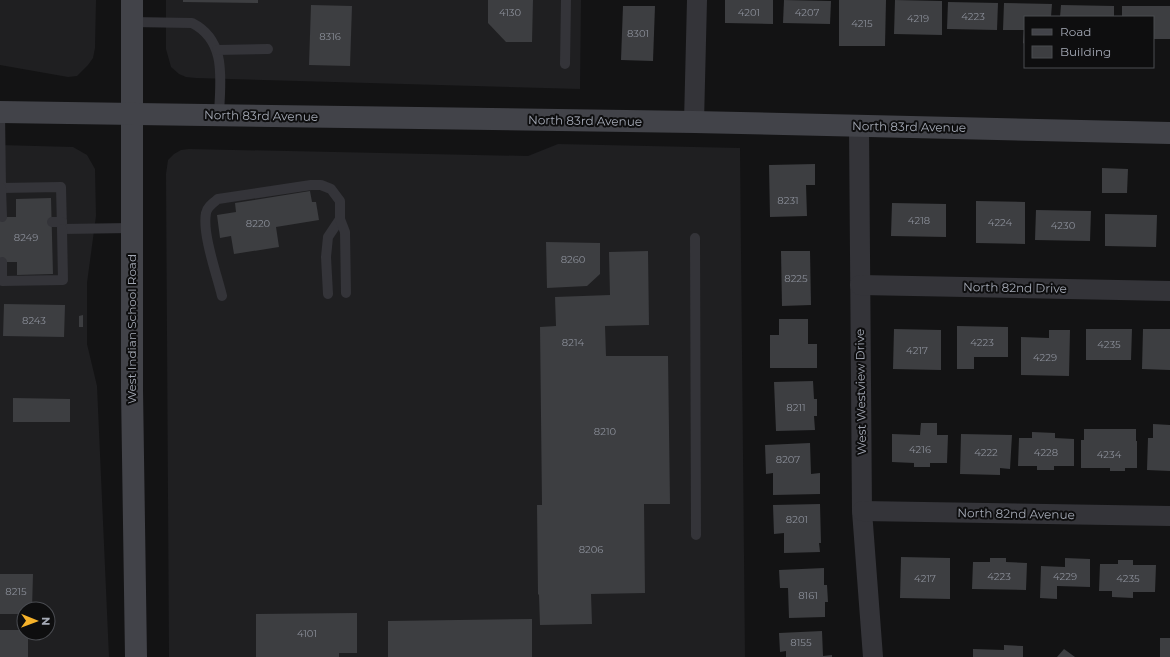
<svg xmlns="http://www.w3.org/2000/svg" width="1170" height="657" viewBox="0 0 1170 657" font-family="Montserrat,sans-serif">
	<rect width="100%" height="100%" fill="#131314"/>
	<!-- built -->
	<g fill="#1f1f21" fill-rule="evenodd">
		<polygon points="0,0 96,0 95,48 93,58 88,65 77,76 68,77 0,65"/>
		<polygon points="166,0 581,0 580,89 196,78 186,77 179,74 171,67 166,49"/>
		<polygon points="558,144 740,148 745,657 169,657 166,174 168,160 174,154 181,150 189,149 528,156"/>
		<path d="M0 145 73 147 87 155 95 169 96 216 87 283V344L97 386 109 657H0ZM24 609H48V633H24Z"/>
	</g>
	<!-- building -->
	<g fill="#3d3e41">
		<polygon points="183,0 258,0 258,3 183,2"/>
		<polygon points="488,0 533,0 532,42 506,42 488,23"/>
		<polygon points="725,0 773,0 773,24 725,23"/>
		<polygon points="784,0 831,1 830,24 783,23"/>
		<polygon points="839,0 886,0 885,46 839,46"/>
		<polygon points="895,0 942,1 942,35 894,34"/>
		<polygon points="948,2 998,3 997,30 947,29"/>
		<polygon points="1004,3 1052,4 1051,17 1025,17 1025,44 1023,43 1024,30 1003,30"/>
		<polygon points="311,5 352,6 350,66 309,65"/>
		<polygon points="1061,5 1114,6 1114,17 1060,17"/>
		<polygon points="623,6 655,6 653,61 621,60"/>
		<polygon points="1122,6 1170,6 1170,39 1153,39 1153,17 1122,17"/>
		<polygon points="815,164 815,185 806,185 807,216 770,217 769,165"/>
		<polygon points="1102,168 1128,169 1127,193 1102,193"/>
		<polygon points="310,191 312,202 316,202 319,220 276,227 279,247 234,254 231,236 220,238 217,215 236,212 235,203"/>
		<polygon points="51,198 53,274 17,275 17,262 0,262 0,217 16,217 16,199"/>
		<polygon points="976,201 1025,202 1025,244 976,243"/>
		<polygon points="892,203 946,204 946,237 891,236"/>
		<polygon points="1036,210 1091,211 1090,241 1035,240"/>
		<polygon points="1105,214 1157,215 1156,247 1105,246"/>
		<polygon points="546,242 600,243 600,274 587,286 547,288"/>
		<polygon points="648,251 649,325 605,326 606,356 668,356 670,504 644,504 645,593 591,594 592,624 540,625 539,595 538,594 537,505 542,505 540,327 556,326 555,297 610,295 609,252"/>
		<polygon points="781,251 810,251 811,305 782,306"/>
		<polygon points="4,304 65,305 64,337 3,336"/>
		<polygon points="83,315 83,327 79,327 79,316"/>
		<polygon points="779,319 808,319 808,344 817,344 817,368 770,368 770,335 779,335"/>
		<polygon points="957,326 1008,327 1008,357 974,357 974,369 957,369"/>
		<polygon points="894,329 941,330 941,370 893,369"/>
		<polygon points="1086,329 1132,329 1131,360 1086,360"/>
		<polygon points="1143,329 1170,329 1170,370 1142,369"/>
		<polygon points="1049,330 1070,330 1069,376 1021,375 1021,337 1049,338"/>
		<polygon points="813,381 814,399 817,399 817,416 814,416 815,430 776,431 774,382"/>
		<polygon points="13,398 70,399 70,422 13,422"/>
		<polygon points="921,423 937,423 937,435 948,435 947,463 930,463 930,467 914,467 914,463 892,462 892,434 920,435"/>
		<polygon points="1153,424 1170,425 1170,471 1147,470 1148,438 1153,438"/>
		<polygon points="1084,429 1136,429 1136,441 1137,441 1137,468 1125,468 1125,471 1110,471 1110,468 1081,468 1081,440 1084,440"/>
		<polygon points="1032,432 1055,433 1055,438 1074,439 1074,466 1054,466 1054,470 1037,470 1037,466 1018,466 1019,438 1032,438"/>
		<polygon points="961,434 1012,435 1010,469 1000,468 1000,475 960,474"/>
		<polygon points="810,443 811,474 820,473 820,494 773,495 773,473 766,474 765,445"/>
		<polygon points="820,504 821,543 819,543 820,552 784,553 784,533 774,534 773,505"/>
		<polygon points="901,557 950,558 950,599 900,598"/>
		<polygon points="990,558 1006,558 1006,562 1027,563 1026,590 972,589 973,562 990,562"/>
		<polygon points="1065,558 1090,559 1090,587 1057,586 1057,599 1040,598 1041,566 1065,567"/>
		<polygon points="1118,560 1133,560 1133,565 1156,565 1155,592 1133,592 1133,598 1112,597 1112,591 1099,591 1100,564 1118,564"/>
		<polygon points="824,568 824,585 827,585 828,602 825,602 825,617 789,618 788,588 780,588 779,570"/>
		<polygon points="0,574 33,574 32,609 24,609 24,614 0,614"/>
		<polygon points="357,613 357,653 339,653 339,657 256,657 256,614"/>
		<polygon points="532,619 532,657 388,657 388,621"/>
		<polygon points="0,630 24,630 24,633 28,633 28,657 0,657"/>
		<polygon points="822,631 823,656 832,655 832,657 786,657 786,651 780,652 779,633"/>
		<rect x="1160" y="638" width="10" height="19"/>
		<polygon points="1004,645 1023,646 1023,657 973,657 973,649 1004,650"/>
		<polygon points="1064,649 1075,657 1057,657"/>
	</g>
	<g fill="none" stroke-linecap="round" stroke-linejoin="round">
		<!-- lane -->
		<g stroke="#343439" stroke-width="10">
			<path d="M132 22 192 23C228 41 220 82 219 115"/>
			<polyline points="217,50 268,49"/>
			<polyline points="565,64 566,0"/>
			<polyline points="0,112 1,188 61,187 62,229 131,228"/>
			<polyline points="1,188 2,217"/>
			<polyline points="52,222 62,222"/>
			<polyline points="695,238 696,535"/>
			<polyline points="2,262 2,281 63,280 62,229"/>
			<polyline points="328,294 326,257 328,237 340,219"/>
			<path d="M222 296C217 275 202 234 206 213 207 207 213 203 218 199L311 185H321L331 189 340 201V219L345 232 346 293"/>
		</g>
		<!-- street -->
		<g stroke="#343439" stroke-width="20">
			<polyline points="694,122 697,0"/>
			<polyline points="859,126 862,511 873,657"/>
			<polyline points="860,285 1170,291"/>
			<polyline points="862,511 1170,516"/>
		</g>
		<!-- secondary -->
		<g stroke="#424349" stroke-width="22">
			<polyline points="132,0 132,390 136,657"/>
			<polyline points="0,112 694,122 1170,133"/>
		</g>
	</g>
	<g text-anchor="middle" stroke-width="4" stroke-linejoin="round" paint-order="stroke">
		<!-- number labels -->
		<g font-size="10" fill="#8a8e98">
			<text x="510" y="16">4130</text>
			<text x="749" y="16">4201</text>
			<text x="807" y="16">4207</text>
			<text x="973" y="20">4223</text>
			<text x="918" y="22">4219</text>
			<text x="862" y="27">4215</text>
			<text x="638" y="37">8301</text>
			<text x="330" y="40">8316</text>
			<text x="788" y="204">8231</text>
			<text x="919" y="224">4218</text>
			<text x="1000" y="226">4224</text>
			<text x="258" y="227">8220</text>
			<text x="1063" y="229">4230</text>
			<text x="26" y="241">8249</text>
			<text x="573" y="263">8260</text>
			<text x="796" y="282">8225</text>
			<text x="34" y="324">8243</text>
			<text x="573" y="346">8214</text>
			<text x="982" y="346">4223</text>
			<text x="1109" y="348">4235</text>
			<text x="917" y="354">4217</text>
			<text x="1045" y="361">4229</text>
			<text x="796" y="411">8211</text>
			<text x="605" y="435">8210</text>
			<text x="920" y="453">4216</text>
			<text x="986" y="456">4222</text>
			<text x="1046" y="456">4228</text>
			<text x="1109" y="458">4234</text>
			<text x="788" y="463">8207</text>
			<text x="797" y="523">8201</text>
			<text x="591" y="553">8206</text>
			<text x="999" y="580">4223</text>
			<text x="1065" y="580">4229</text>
			<text x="925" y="582">4217</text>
			<text x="1128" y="582">4235</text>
			<text x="16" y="595">8215</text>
			<text x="808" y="599">8161</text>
			<text x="307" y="637">4101</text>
			<text x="801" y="646">8155</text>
		</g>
		<!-- street labels -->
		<g font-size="12" fill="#a4a9b5" stroke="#0e0e0f">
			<text transform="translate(261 116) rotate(1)" y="4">North 83rd Avenue</text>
			<text transform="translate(585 121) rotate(1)" y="4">North 83rd Avenue</text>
			<text transform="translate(909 127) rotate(1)" y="4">North 83rd Avenue</text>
			<text transform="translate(1015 288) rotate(1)" y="4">North 82nd Drive</text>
			<text transform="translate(132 329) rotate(-90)" y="4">West Indian School Road</text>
			<text transform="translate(861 392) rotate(-91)" y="4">West Westview Drive</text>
			<text transform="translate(1016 514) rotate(1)" y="4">North 82nd Avenue</text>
		</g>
	</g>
	<!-- legend -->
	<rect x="1024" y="16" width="130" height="52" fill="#0e0e0f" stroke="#4a4c51"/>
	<rect x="1032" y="29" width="20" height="6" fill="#424349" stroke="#4a4c51"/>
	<text x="1060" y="36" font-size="12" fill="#a4a9b5">Road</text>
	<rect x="1032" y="46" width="20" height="12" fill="#3d3e41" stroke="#4a4c51"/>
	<text x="1060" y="56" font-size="12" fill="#a4a9b5">Building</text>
	<!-- north arrow -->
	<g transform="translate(36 621) rotate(91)"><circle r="19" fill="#0e0e0f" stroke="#4a4c51"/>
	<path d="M0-3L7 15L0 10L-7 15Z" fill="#f5b22a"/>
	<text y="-6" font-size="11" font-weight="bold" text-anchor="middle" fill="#a4a9b5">N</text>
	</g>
</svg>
